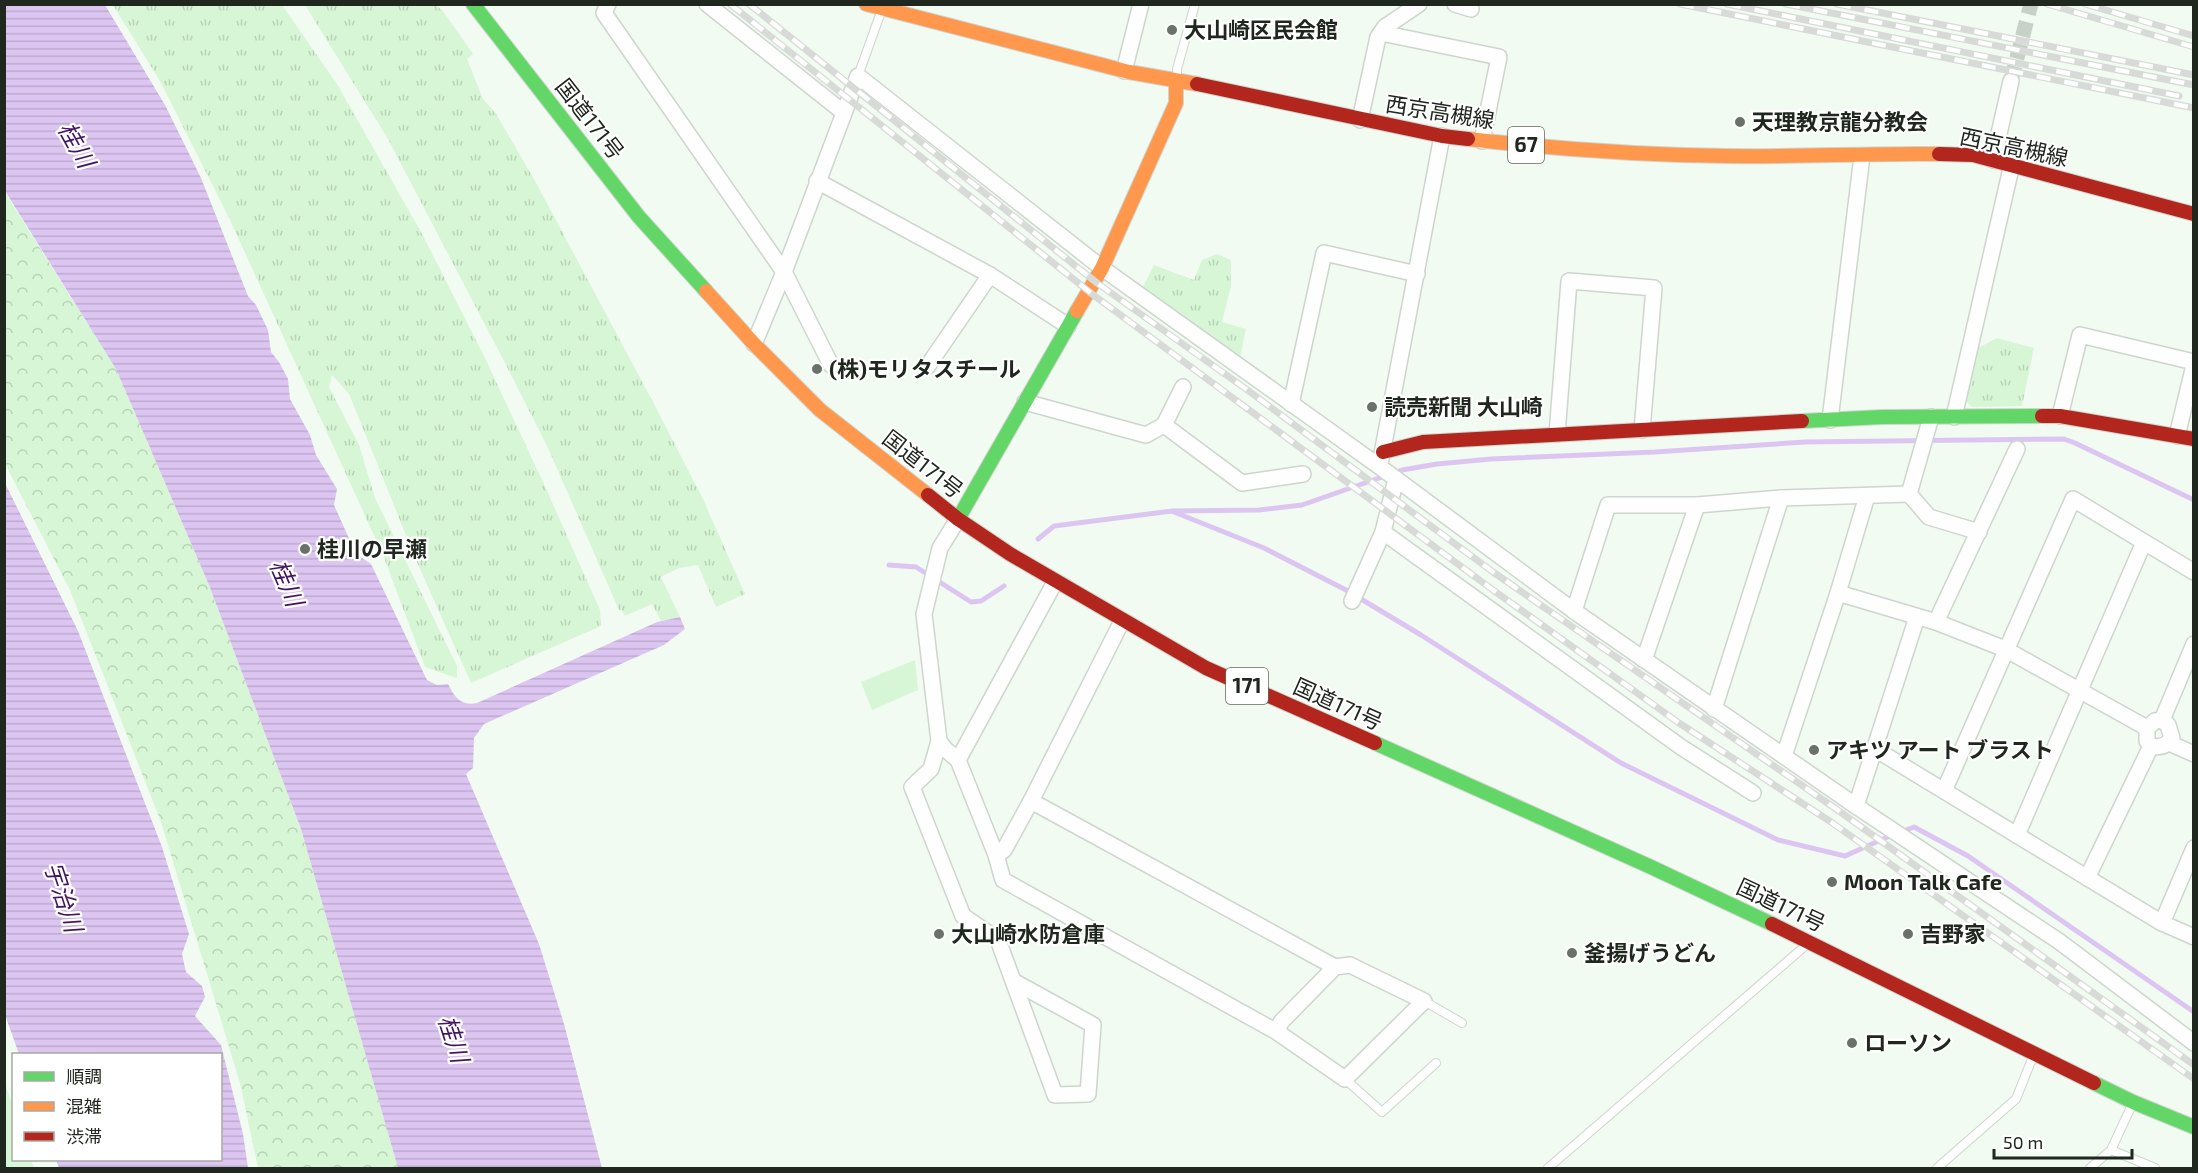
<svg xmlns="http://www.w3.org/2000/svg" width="2198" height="1173" viewBox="0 0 2198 1173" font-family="'Exo 2','Noto Sans JP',sans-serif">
	<defs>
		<pattern id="grass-tufts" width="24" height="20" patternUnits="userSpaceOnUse" patternTransform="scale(1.5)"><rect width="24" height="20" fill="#d7f6d5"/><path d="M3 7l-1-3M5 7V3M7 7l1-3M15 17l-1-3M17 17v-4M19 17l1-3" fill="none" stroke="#b8d3b6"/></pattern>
		<pattern id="forest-crowns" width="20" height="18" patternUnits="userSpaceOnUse" patternTransform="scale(1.5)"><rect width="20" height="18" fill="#d7f6d5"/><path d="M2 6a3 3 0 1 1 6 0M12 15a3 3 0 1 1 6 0" fill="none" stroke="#b8d3b6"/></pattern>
		<pattern id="water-rules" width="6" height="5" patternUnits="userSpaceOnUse" patternTransform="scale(1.5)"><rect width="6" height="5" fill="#dcc6f1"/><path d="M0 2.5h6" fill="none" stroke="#bcaace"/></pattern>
	</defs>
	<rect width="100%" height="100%" fill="#f2fbf2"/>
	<!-- grass -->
	<g fill="url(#grass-tufts)">
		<polygon points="435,4 443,11 473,54 467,59 483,99 496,114 534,179 653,402 702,497 745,594 716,607 698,565 679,568 661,577 680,617 661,621 652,604 625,616 622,610 619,610 548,448 504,361 388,139 305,5"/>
		<polygon points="113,5 282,5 337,84 421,232 484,356 543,482 600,610 601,626 471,683 416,560 349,394 332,375 329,387 359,445 375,498 457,666 457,678 425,667 383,555 230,220 160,81"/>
		<polygon points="1217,254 1231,260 1231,286 1222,322 1246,329 1239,363 1140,293 1154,265 1194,280 1202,260"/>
		<polygon points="1997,338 2034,348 2022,406 1972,407 1965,400 1978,348"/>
	</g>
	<!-- forest -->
	<polygon fill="url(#forest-crowns)" points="4,191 116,369 209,585 301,829 398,1168 258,1168 240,1083 161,822 70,590 5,464"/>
	<!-- green -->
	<g fill="#d7f6d5">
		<polygon points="915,660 918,690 872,710 861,682"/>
		<polygon points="4,1080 13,1107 14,1160 31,1160 34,1168 5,1168"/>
	</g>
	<!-- water -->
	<g fill="url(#water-rules)">
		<path d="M4 5H105L165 105 201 178 248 296 256 305 268 330 271 352 279 362 288 379 290 399 310 435 316 455 337 489 334 505 356 554 371 564 427 680 437 685 448 684C455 698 461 706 477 703L657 622 680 617 685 629 664 645 484 724 474 738 473 768 466 774 539 944 564 1024 602 1168H398L301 829 209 585 116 369 5 191Z"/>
		<polygon points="4,481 78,631 162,847 189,934 182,954 186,972 202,986 205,997 195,1016 221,1045 243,1134 248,1168 59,1168 56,1160 220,1160 220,1054 19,1054 4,1012"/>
	</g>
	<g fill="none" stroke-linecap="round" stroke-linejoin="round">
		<!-- stream -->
		<g stroke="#dcc6f1" stroke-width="5">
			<polyline points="1174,512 1264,548 1346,590 1421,635 1621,763 1778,840 1845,856 1892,835"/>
			<polyline points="1038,539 1054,526 1172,511 1259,510 1302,505 1402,470 1437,464 1491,459 1655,452 1805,442 2064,439 2075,443 2194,500"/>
			<polyline points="889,565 916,567 971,602 981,601 1004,586"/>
			<polyline points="1901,832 1914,827 1968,856 2194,1012"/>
		</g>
		<!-- street-tunnel -->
		<polyline stroke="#c8d1c8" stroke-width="15" stroke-dasharray="15 8" stroke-linecap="butt" points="2011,81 2031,4"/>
		<!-- lane casing -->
		<g stroke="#ced5ce" stroke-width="10">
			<g id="lane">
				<polyline points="858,76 881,12"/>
				<polyline points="1177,79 1177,69 1195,4"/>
				<polyline points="1424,1001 1462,1023"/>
				<polyline points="1345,1079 1382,1112 1436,1063"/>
				<polyline points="2131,1107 2111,1150 2155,1168"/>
				<polyline points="1548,1168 1804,947"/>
				<polyline points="1937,1168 2016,1099 2032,1059"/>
				<polyline points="2090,1168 2111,1150"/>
			</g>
		</g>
		<!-- street casing -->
		<g stroke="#ced5ce" stroke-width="18">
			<g id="street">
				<polyline points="608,4 604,13 784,272 831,365"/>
				<polyline points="707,4 843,112"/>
				<polyline points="1455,4 1471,9"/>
				<polyline points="1381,33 1499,57 1482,141"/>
				<polyline points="1124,71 1141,4"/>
				<polyline points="1360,120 1378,37 1385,27 1419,4"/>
				<polyline points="1993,160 2011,81"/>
				<polyline points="817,181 990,275 1068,326"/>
				<polyline points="754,344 784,272 858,76 1102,268 1380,467 1574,611 1856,806 1917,617"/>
				<polyline points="927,367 990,275"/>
				<polyline points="1025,402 1146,435 1164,425 1183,387"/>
				<polyline points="1291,404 1324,253 1417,274"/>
				<polyline points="2060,416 2080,335 2194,362"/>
				<polyline points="1954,417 2012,164"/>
				<polyline points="1830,420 1862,156"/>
				<polyline points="1164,425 1242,483 1303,474"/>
				<polyline points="1557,434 1569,281 1654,288 1642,430"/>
				<polyline points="2177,436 2194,365"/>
				<polyline points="1381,459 1442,136"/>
				<polyline points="1909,494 1929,517 1979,532"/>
				<polyline points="958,519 940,548 924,614 939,741 945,749 958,760 996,855 1003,880 1277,1032 1345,1079 1424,1001 1350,965 1335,967 1281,1022 1277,1032"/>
				<polyline points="1383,532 1681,747 1753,793"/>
				<polyline points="2144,542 2194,572"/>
				<polyline points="1838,593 1936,622 2005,649 2147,728"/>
				<polyline points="1352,601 1383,532 1396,479"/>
				<polyline points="1574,611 1608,505 1697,505 1781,498 1909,494 1931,417"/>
				<polyline points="1936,622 2017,449"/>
				<polyline points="1644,660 1697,505"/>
				<polyline points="1714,709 1781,498"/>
				<polyline points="939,741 931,769 912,787 963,916 998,940 1055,1095 1088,1094 1093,1025 1013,981"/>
				<polyline points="2169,743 2194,754"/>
				<path d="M2151 746C2160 748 2167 746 2172 738L2168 725 2162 720"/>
				<polyline points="1875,749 2162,923 2194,937"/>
				<polyline points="1784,756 1838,593 1867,496"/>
				<polyline points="958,760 1055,582"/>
				<polyline points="1944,791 2073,499 2144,542 2017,835"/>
				<polyline points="1031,801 1335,967"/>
				<polyline points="1856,806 2060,942 2194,1043"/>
				<polyline points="996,855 1004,850 1031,801 1122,621"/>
				<polyline points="2087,878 2151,746 2147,741 2147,728 2155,721 2162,720 2194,644"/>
				<polyline points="2162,923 2194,848"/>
			</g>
		</g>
		<!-- fast casing -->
		<g stroke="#ced5ce" stroke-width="16">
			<g id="fast">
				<polyline points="473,4 639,217 706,291"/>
				<polyline points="1802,421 1882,417 2042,416"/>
				<polyline points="958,519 1077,311"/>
				<polyline points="1375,743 1651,867 1772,924"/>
				<polyline points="2094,1083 2133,1102 2194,1127"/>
			</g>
		</g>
		<!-- slow casing -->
		<g stroke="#ced5ce" stroke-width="16">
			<g id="slow">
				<polyline points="866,4 1129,72 1197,84"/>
				<path d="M1468 139C1555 149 1641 155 1728 156 1799 157 1869 153 1939 154"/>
				<polyline points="706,291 754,344 820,410 928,495"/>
				<polyline points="1077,311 1102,268 1176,103 1176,82"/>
			</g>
		</g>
		<!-- jam casing -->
		<g stroke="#ced5ce" stroke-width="16">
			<g id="jam">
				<polyline points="1197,84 1442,136 1468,139"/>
				<polyline points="1939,154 1973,155 2194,214"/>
				<polyline points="2042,416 2060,416 2194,439"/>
				<polyline points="1383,452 1423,442 1802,421"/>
				<polyline points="928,495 958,519 1010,554 1206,668 1375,743"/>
				<polyline points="1772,924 2094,1083"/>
			</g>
		</g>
		<!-- lane -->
		<use href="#lane" stroke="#fdfefd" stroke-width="8"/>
		<!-- street -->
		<use href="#street" stroke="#fdfefd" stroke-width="15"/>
		<!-- fast -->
		<use href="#fast" stroke="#63d668" stroke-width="14"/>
		<!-- slow -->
		<use href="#slow" stroke="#ff974d" stroke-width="14"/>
		<!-- jam -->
		<use href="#jam" stroke="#b3261e" stroke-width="14"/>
		<!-- rail casing -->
		<g stroke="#d8dad8" stroke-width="7">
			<g id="rail">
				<polyline points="730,4 1092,294 1493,590 1679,723 1831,822 2194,1079"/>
				<polyline points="749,4 1097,283 1246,389 1493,572 1839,811 2194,1065"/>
				<polyline points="1680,4 2194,108"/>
				<polyline points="1727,4 2179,96"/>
				<polyline points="1786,4 2194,85"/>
				<polyline points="1837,4 2194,75"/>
				<polyline points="2047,4 2194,47"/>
				<polyline points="2085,4 2194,36"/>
			</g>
		</g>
		<!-- rail -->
		<use href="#rail" stroke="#fff" stroke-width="4.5" stroke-dasharray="14" stroke-linecap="butt"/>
	</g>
	<!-- markers -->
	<g fill="#6a7169" stroke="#fff" stroke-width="2">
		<circle cx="1172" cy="30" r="6"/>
		<circle cx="1740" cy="122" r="6"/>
		<circle cx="817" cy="369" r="6"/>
		<circle cx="1372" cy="407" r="6"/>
		<circle cx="305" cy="549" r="6"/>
		<circle cx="1814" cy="750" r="6"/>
		<circle cx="1832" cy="882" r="6"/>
		<circle cx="939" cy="934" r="6"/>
		<circle cx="1908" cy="934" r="6"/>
		<circle cx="1572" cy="953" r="6"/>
		<circle cx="1852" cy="1043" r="6"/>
	</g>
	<g text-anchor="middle" stroke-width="4.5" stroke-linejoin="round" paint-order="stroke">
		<!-- shield labels -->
		<g fill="#fff" stroke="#636862" stroke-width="1.5">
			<rect x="1508" y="127" width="36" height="36" rx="4.5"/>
			<rect x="1226" y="668" width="42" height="36" rx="4.5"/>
		</g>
		<g font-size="21" font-weight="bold" fill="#20271f">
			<text x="1526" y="152">67</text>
			<text x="1247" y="693">171</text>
		</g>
		<!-- poi labels -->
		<g font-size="22" font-weight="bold" fill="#20271f" stroke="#fff" text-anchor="start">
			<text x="1184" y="38">大山崎区民会館</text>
			<text x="1752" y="130">天理教京龍分教会</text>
			<text x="829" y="377">(株)モリタスチール</text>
			<text x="1384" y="415">読売新聞 大山崎</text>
			<text x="317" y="557">桂川の早瀬</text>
			<text x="1826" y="758">アキツ アート ブラスト</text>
			<text x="1844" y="890">Moon Talk Cafe</text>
			<text x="951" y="942">大山崎水防倉庫</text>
			<text x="1920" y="942">吉野家</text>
			<text x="1584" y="961">釜揚げうどん</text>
			<text x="1864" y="1051">ローソン</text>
		</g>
		<!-- street labels -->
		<g font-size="22" fill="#20271f" stroke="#fff">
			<text transform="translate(1440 112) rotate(9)" y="8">西京高槻線</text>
			<text transform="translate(590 119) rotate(52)" y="8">国道171号</text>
			<text transform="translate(2014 147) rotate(12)" y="8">西京高槻線</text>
			<text transform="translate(923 464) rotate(38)" y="8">国道171号</text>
			<text transform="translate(1338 704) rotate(24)" y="8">国道171号</text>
			<text transform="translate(1781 905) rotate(25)" y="8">国道171号</text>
		</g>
		<!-- water labels -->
		<g font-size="24" font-style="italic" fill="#441761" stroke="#fff">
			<text transform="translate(76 145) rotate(61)" y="8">桂川</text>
			<text transform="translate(286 583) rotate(67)" y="8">桂川</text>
			<text transform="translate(63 897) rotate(72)" y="8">宇治川</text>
			<text transform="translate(453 1039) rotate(72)" y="8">桂川</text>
		</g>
	</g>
	<!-- border -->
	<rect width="2198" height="1173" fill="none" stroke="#20271f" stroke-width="12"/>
	<!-- legend -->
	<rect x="12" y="1053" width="210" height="108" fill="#ffffff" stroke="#a6a9a5" stroke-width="1.5"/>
	<rect x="24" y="1072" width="30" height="9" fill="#63d668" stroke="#a6a9a5" stroke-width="1.5"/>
	<text x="66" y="1083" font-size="18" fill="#20271f">順調</text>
	<rect x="24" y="1102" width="30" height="9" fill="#ff974d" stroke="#a6a9a5" stroke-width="1.5"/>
	<text x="66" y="1113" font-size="18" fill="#20271f">混雑</text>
	<rect x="24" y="1132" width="30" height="9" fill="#b3261e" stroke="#a6a9a5" stroke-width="1.5"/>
	<text x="66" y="1143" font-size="18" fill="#20271f">渋滞</text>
	<!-- scale -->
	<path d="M1994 1149v9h138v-9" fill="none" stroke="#20271f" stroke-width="3"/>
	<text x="2003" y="1149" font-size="18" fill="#20271f" stroke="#ffffff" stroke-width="4.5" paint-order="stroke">50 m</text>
</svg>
